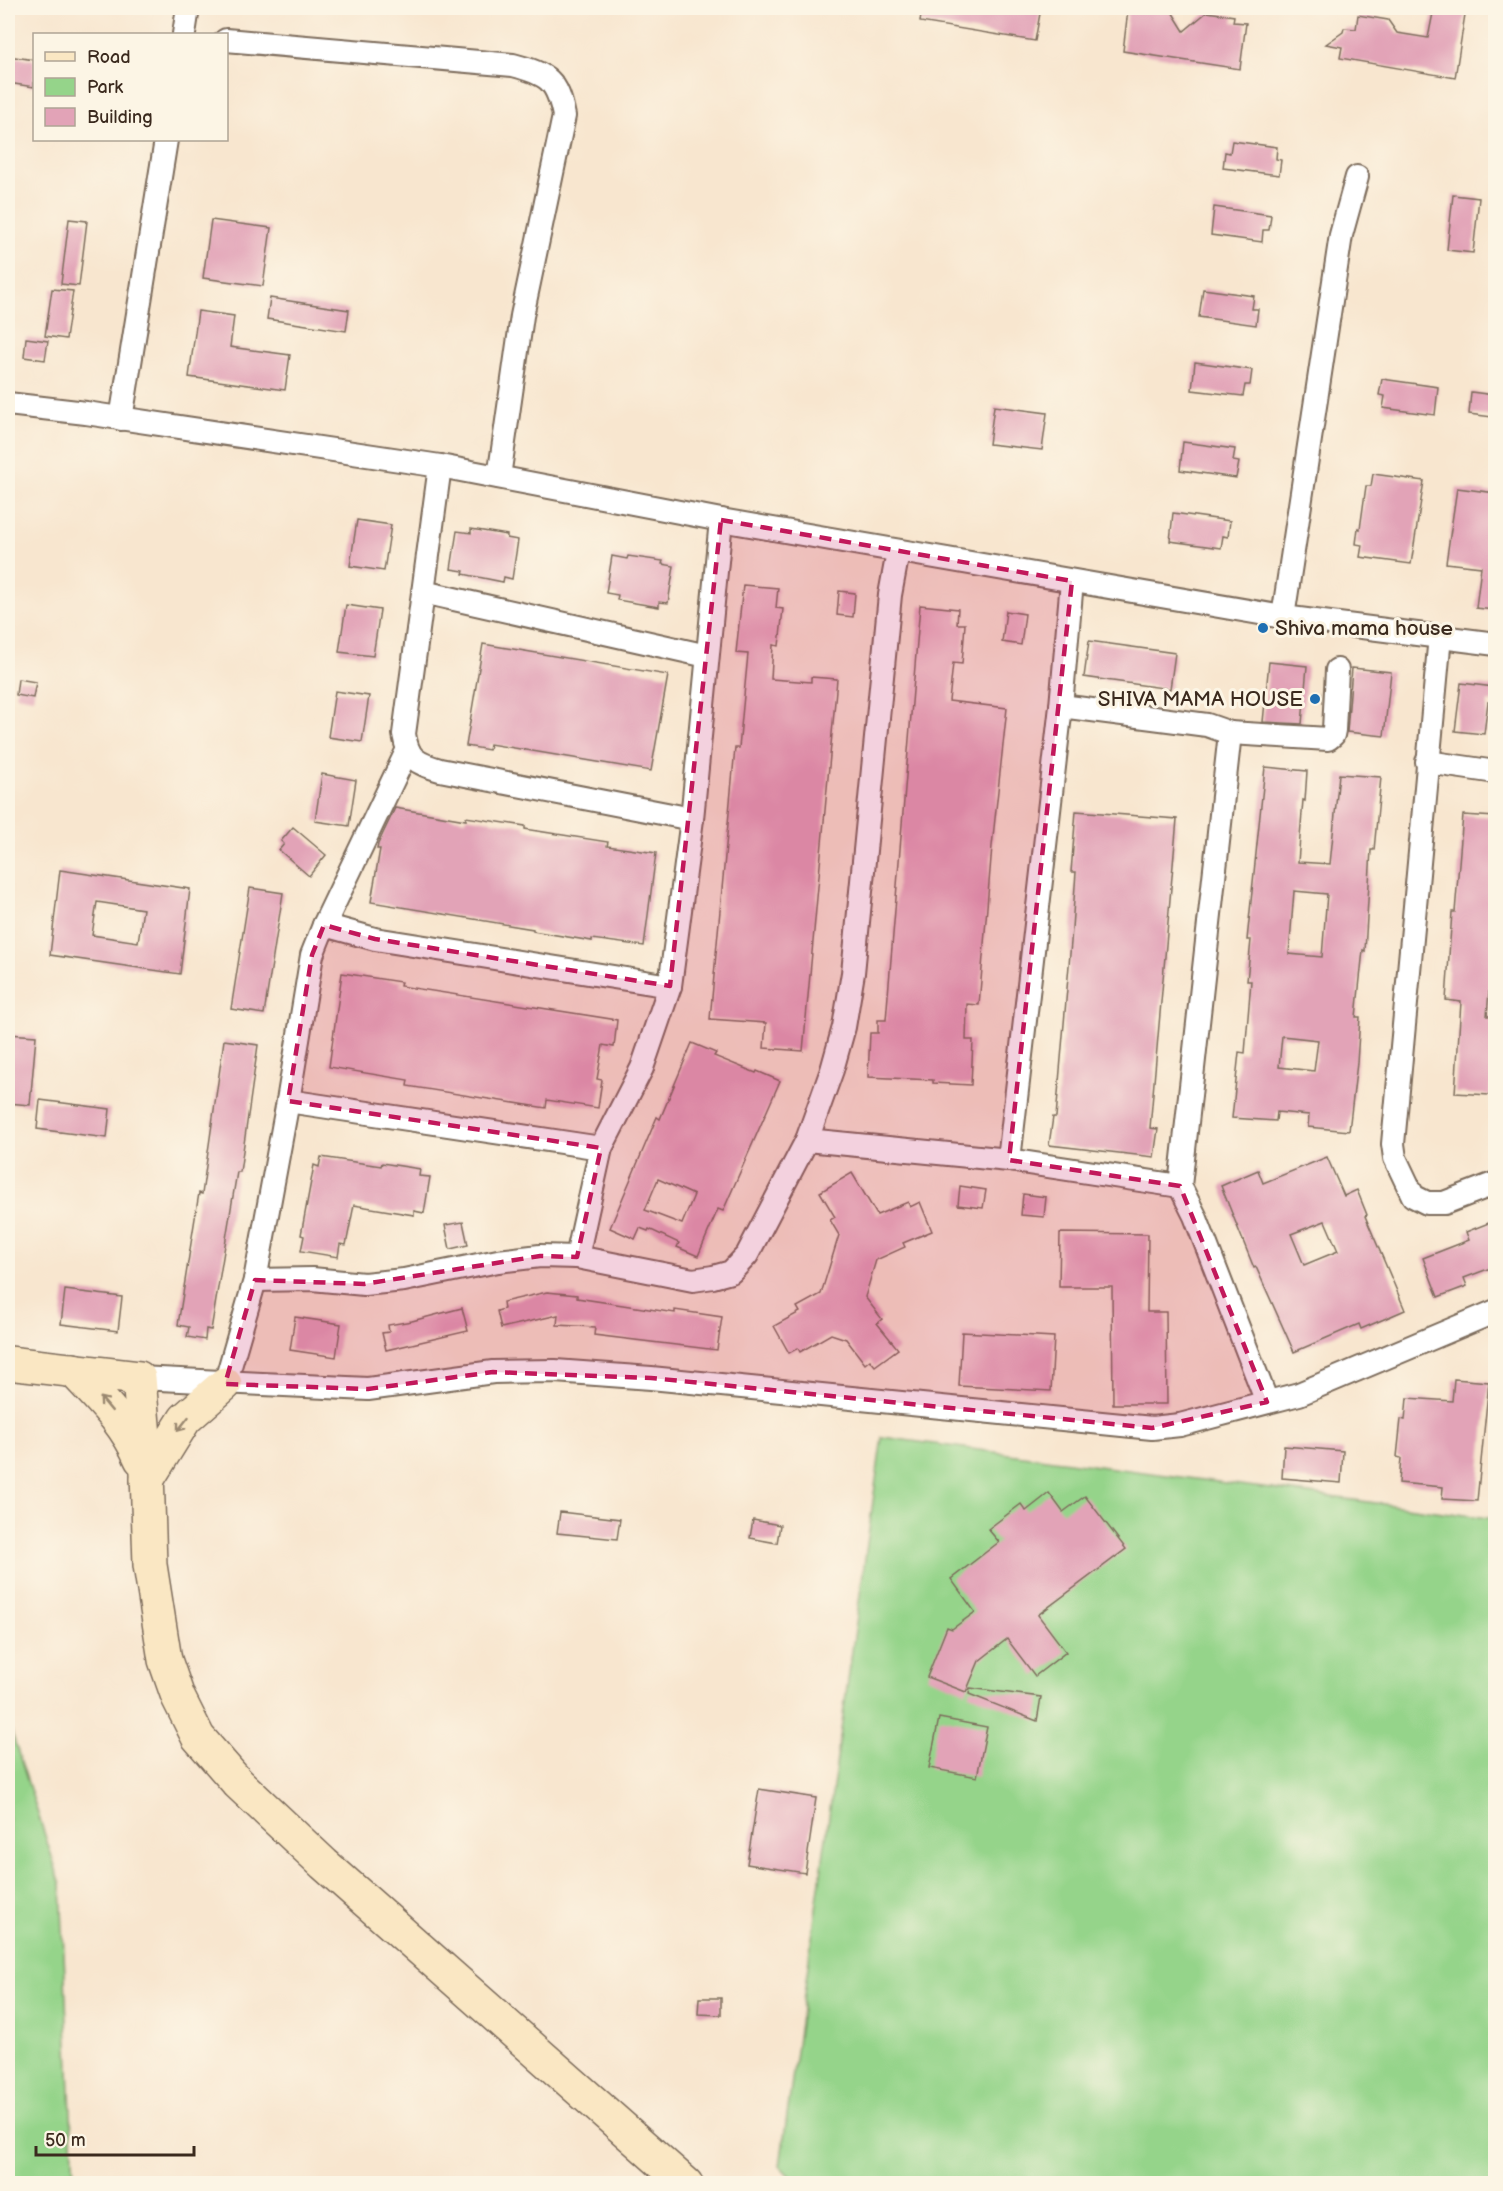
<svg xmlns="http://www.w3.org/2000/svg" width="1503" height="2191" viewBox="0 0 1503 2191" font-family="'Balsamiq Sans',sans-serif">
	<rect width="100%" height="100%" fill="#fcf5e5"/>
	<filter id="ink" filterUnits="userSpaceOnUse"><feTurbulence type="fractalNoise" baseFrequency=".0167" numOctaves="2"/><feDisplacementMap in="SourceGraphic" scale="12" xChannelSelector="R" yChannelSelector="G"/><feConvolveMatrix kernelMatrix="1 2 1 2 8 2 1 2 1" color-interpolation-filters="sRGB"/></filter>
	<filter id="wash" filterUnits="userSpaceOnUse"><feTurbulence type="fractalNoise" baseFrequency=".008" numOctaves="4" result="noise"/><feDisplacementMap in="SourceGraphic" scale="24" xChannelSelector="R" yChannelSelector="G"/><feGaussianBlur stdDeviation="1.35" result="paint"/><feColorMatrix in="noise" values="0 0 0 0 0 0 0 0 0 0 0 0 0 0 0 0 0 1.4 0 .05"/><feComposite in="paint" operator="in"/></filter>
	<g filter="url(#wash)">
		<rect width="100%" height="100%" fill="#f8e6cf"/>
		<!-- green -->
		<g fill="#95d48a" stroke="#687f54" stroke-width="1.5">
			<polygon points="882,1437 1495,1519 1495,2183 797,2184 780,2166"/>
			<polygon points="8,1721 61,1885 74,2183 8,2183"/>
		</g>
		<g id="blocks">
			<!-- building -->
			<g fill="#e2a3b7" fill-rule="evenodd">
				<polygon points="922,8 1041,8 1035,41 920,22"/>
				<polygon points="1141,8 1171,10 1184,31 1207,12 1234,16 1233,22 1246,23 1240,69 1123,51 1128,10 1140,11"/>
				<polygon points="1434,8 1466,8 1455,78 1340,58 1342,47 1326,44 1343,32 1344,28 1356,29 1358,15 1388,20 1397,33 1428,38"/>
				<polygon points="8,56 34,60 34,87 8,83"/>
				<polygon points="1232,141 1277,147 1276,159 1281,160 1279,175 1223,168 1225,152 1230,153"/>
				<polygon points="1453,195 1479,198 1473,253 1447,250"/>
				<polygon points="1214,207 1271,215 1269,230 1263,230 1262,242 1211,235"/>
				<polygon points="69,219 87,221 79,286 61,284"/>
				<polygon points="211,220 271,228 263,286 203,278"/>
				<polygon points="52,289 73,291 66,339 45,336"/>
				<polygon points="1203,289 1254,296 1252,309 1258,309 1256,325 1199,317"/>
				<polygon points="270,298 349,310 346,331 267,319"/>
				<polygon points="198,311 234,316 230,347 290,355 285,390 189,377"/>
				<polygon points="26,338 48,341 45,360 24,357"/>
				<polygon points="1195,362 1252,370 1250,385 1245,385 1243,396 1192,390"/>
				<polygon points="1382,379 1438,387 1435,415 1383,408 1385,396 1379,395"/>
				<polygon points="1471,392 1494,395 1492,417 1469,414"/>
				<polygon points="994,406 1047,413 1042,450 989,444"/>
				<polygon points="1183,442 1235,449 1233,461 1239,462 1236,478 1180,470"/>
				<polygon points="1373,474 1424,481 1411,564 1360,557 1362,545 1356,544 1358,528 1360,529 1366,486 1371,486"/>
				<polygon points="1457,488 1496,493 1494,610 1476,608 1481,567 1446,563"/>
				<polygon points="1173,513 1230,521 1228,537 1223,536 1221,548 1170,541"/>
				<polygon points="357,520 391,525 384,571 350,566"/>
				<polygon points="471,529 507,535 507,538 518,540 512,579 504,577 503,582 463,574 464,571 451,569 457,531 471,533"/>
				<polygon points="612,556 627,559 628,556 663,561 662,564 674,566 668,603 659,602 659,607 617,600 618,595 606,593"/>
				<polygon points="743,585 778,588 776,608 783,609 779,646 773,645 771,679 811,682 811,677 837,679 803,1051 764,1048 766,1023 710,1019 735,748 739,748 748,654 736,653"/>
				<polygon points="839,591 855,593 853,617 837,615"/>
				<polygon points="346,605 380,610 373,656 339,652"/>
				<polygon points="920,605 958,609 957,624 965,624 962,664 953,663 949,701 1007,708 992,846 979,1005 967,1004 966,1040 973,1040 971,1085 933,1083 933,1080 868,1077 870,1033 878,1033 878,1020 886,1020"/>
				<polygon points="1006,611 1025,614 1021,645 1002,642"/>
				<polygon points="1089,641 1175,653 1170,689 1084,677"/>
				<polygon points="483,644 668,675 651,771 490,744 489,750 466,746"/>
				<polygon points="1269,662 1307,666 1302,724 1263,722"/>
				<polygon points="1352,668 1391,672 1384,736 1347,732"/>
				<polygon points="18,679 36,682 33,698 16,695"/>
				<polygon points="1461,683 1494,687 1492,703 1488,702 1484,734 1455,731"/>
				<polygon points="335,691 369,696 362,742 328,737"/>
				<path d="M1265 767 1307 771 1305 801 1303 800 1298 862 1330 864 1339 774 1381 777 1374 850H1371L1365 951 1363 950 1356 1017H1360L1357 1063 1349 1131 1308 1127 1309 1115 1277 1112 1276 1121 1232 1118 1239 1052 1245 1053 1251 981H1247L1251 940H1247ZM1294 891 1327 894 1322 957 1289 954ZM1282 1036 1318 1040 1314 1071 1279 1067Z"/>
				<polygon points="322,774 356,780 349,826 315,821"/>
				<polygon points="395,808 466,820 466,817 525,826 525,829 608,842 607,846 656,853 644,946 592,939 592,941 533,931 533,929 371,902 380,849 377,849 378,844"/>
				<polygon points="1076,811 1177,819 1150,1128 1158,1129 1154,1157 1049,1145 1053,1117 1056,1117 1071,942 1076,872 1071,872"/>
				<polygon points="1463,815 1496,817 1496,905 1487,1016 1495,1016 1496,1085 1491,1085 1490,1095 1455,1093 1461,1002 1446,1000 1452,912 1455,912"/>
				<polygon points="293,827 326,855 309,876 279,850 284,844 281,841"/>
				<path d="M60 870 190 889 180 974 50 955ZM97 902 143 909 138 942 92 935Z"/>
				<polygon points="250,888 283,893 264,1014 231,1009"/>
				<polygon points="342,973 401,982 400,986 617,1020 614,1047 603,1045 597,1079 602,1080 598,1108 547,1100 546,1108 407,1086 408,1080 329,1067"/>
				<polygon points="8,1034 36,1036 30,1105 8,1103"/>
				<polygon points="224,1040 258,1045 240,1172 237,1172 211,1330 206,1329 205,1340 187,1337 189,1327 178,1325 199,1193 202,1194"/>
				<path d="M692 1043 716 1053 714 1056 756 1073 757 1071 780 1081 723 1211 718 1209 698 1256 677 1247 679 1243 649 1229 648 1231 640 1228 635 1239 610 1228 657 1117 660 1119ZM658 1179 694 1195 682 1224 645 1210Z"/>
				<polygon points="40,1100 110,1109 107,1138 37,1129"/>
				<polygon points="321,1157 381,1166 382,1163 420,1169 419,1176 430,1177 424,1213 414,1211 414,1215 354,1205 346,1245 340,1244 338,1257 301,1251 304,1236 301,1235 314,1165 319,1167"/>
				<path d="M1327 1157 1344 1196 1357 1190 1367 1215 1365 1216 1405 1310 1361 1329 1359 1324 1294 1352 1256 1267 1254 1268 1221 1186 1258 1170 1263 1183ZM1325 1221 1338 1251 1304 1265 1291 1234Z"/>
				<polygon points="852,1173 877,1215 908,1202 910,1207 920,1202 932,1231 903,1243 905,1247 876,1260 865,1297 882,1319 877,1323 898,1349 875,1366 870,1360 865,1364 846,1339 831,1334 800,1352 798,1348 789,1353 774,1326 800,1312 797,1307 821,1294 839,1235 830,1220 835,1217 820,1192"/>
				<polygon points="960,1186 986,1190 983,1208 958,1205"/>
				<polygon points="1023,1194 1046,1197 1044,1217 1021,1215"/>
				<polygon points="1496,1220 1496,1266 1464,1278 1467,1286 1438,1297 1423,1258 1469,1240 1466,1232"/>
				<polygon points="463,1222 468,1245 450,1249 445,1225"/>
				<polygon points="1060,1233 1148,1234 1147,1312 1166,1312 1167,1404 1113,1404 1112,1287 1059,1287"/>
				<polygon points="65,1290 122,1297 118,1331 61,1324"/>
				<polygon points="547,1292 577,1295 577,1298 675,1313 675,1310 722,1317 717,1350 594,1335 595,1327 557,1325 558,1315 501,1328 497,1311 504,1309 503,1302"/>
				<polygon points="462,1308 468,1331 386,1350 382,1333 389,1332 388,1325 412,1321"/>
				<polygon points="295,1317 341,1324 336,1357 290,1350"/>
				<polygon points="962,1332 1054,1337 1051,1391 959,1386"/>
				<polygon points="1454,1379 1489,1382 1477,1501 1442,1499 1443,1487 1399,1483 1401,1458 1397,1457 1401,1419 1405,1420 1407,1398 1452,1401"/>
				<polygon points="1284,1446 1343,1451 1341,1483 1282,1478"/>
				<polygon points="1049,1493 1063,1512 1085,1496 1126,1549 1038,1615 1066,1652 1035,1676 1007,1639 979,1661 966,1692 927,1677 947,1627 952,1629 975,1612 951,1579 999,1542 988,1529 1021,1504 1026,1511"/>
				<polygon points="560,1512 620,1519 617,1539 557,1533"/>
				<polygon points="753,1520 780,1525 777,1543 750,1538"/>
				<polygon points="970,1688 1041,1697 1037,1721 969,1694"/>
				<polygon points="939,1718 987,1727 977,1777 929,1768"/>
				<polygon points="759,1789 816,1798 805,1873 747,1864"/>
				<polygon points="699,1998 721,1998 721,2015 698,2014"/>
			</g>
		</g>
	</g>
	<g filter="url(#ink)">
		<use href="#blocks" fill-opacity="0" stroke="#7d6c5c" stroke-width="1.5"/>
		<g fill="none" stroke-linecap="round" stroke-linejoin="round">
			<!-- street casing -->
			<g stroke="#7d6c5c" stroke-width="26">
				<g id="street">
					<polyline points="184,34 188,8"/>
					<path d="M226 40 513 65C548 74 557 80 564 116L522 316 499 477"/>
					<polyline points="8,404 86,413 440,466 721,520 1283,617 1496,644"/>
					<polyline points="121,419 166,140"/>
					<path d="M440 466 404 734C408 759 416 763 440 770L692 819"/>
					<polyline points="423,592 707,656"/>
					<polyline points="1283,617 1341,235 1357,177"/>
					<polyline points="1440,636 1393,1144 1395,1158 1413,1196 1427,1203 1444,1203 1496,1183"/>
					<polyline points="1061,706 1207,725 1230,733 1180,1186 1195,1216 1267,1402"/>
					<polyline points="1230,733 1328,739 1333,735 1334,730 1337,670"/>
					<polyline points="1427,762 1496,772"/>
					<polyline points="324,925 375,939 670,986"/>
					<polyline points="288,1101 601,1148"/>
					<polyline points="807,1140 1009,1160 1180,1186"/>
					<polyline points="1009,1160 1061,706 1072,581"/>
					<polyline points="577,1257 601,1148 642,1068 670,986 692,819 721,520"/>
					<polyline points="255,1280 312,1279 364,1284 404,1280 498,1261 540,1256 577,1257 693,1280 713,1277 731,1272 747,1255 807,1140 832,1070 844,1027 853,973 890,595 898,552"/>
					<polyline points="139,1378 368,1389 493,1372 555,1371 651,1378 1152,1428 1180,1425 1299,1394 1496,1311"/>
					<polyline points="225,1384 255,1280 288,1101 312,955 324,925 407,751"/>
				</g>
			</g>
			<!-- secondary casing -->
			<g stroke="#7d6c5c" stroke-width="36">
				<g id="secondary">
					<polyline points="8,1363 139,1378 147,1472 150,1565 165,1660 178,1697 198,1737 238,1783 324,1864 686,2184"/>
					<path d="M73 1370C99 1398 126 1423 141 1459"/>
					<polyline points="147,1480 185,1419 225,1384"/>
				</g>
			</g>
			<!-- street -->
			<use href="#street" stroke="#fff" stroke-width="22"/>
			<!-- secondary -->
			<use href="#secondary" stroke="#fae7c3" stroke-width="33"/>
		</g>
		<!-- one-way arrows -->
		<defs><path id="oneway-shaft" d="M-6 0H5M1.5-3L5.5 0L1.5 3" fill="none" stroke-width="1.6" stroke-linecap="round" stroke-linejoin="round" transform="scale(1.5)"/></defs>
		<g stroke="#9a8870">
			<use href="#oneway-shaft" transform="translate(106 1404) rotate(-130)"/>
			<use href="#oneway-shaft" transform="translate(183 1424) rotate(128)"/>
		</g>
	</g>
	<!-- marked area -->
	<path fill="#c2185b" fill-opacity="0.2" stroke="#c2185b" stroke-width="4.5" stroke-dasharray="12 8" stroke-linejoin="round" d="M721 520 1072 581 1009 1160 1180 1186 1267 1402 1152 1428 651 1378 493 1372 368 1389 225 1384 255 1280 364 1284 540 1256 577 1257 601 1148 288 1101 312 955 324 925 375 939 670 986Z"/>
	<!-- markers -->
	<g fill="#1f6fb2" stroke="#fcf5e5" stroke-width="2">
		<circle cx="1263" cy="628" r="6"/>
		<circle cx="1315" cy="699" r="6"/>
	</g>
	<g text-anchor="middle" stroke-width="6" stroke-linejoin="round" paint-order="stroke">
		<!-- poi labels -->
		<g font-size="21" fill="#3b2a1e" stroke="#fcf5e5" text-anchor="start">
			<text x="1275" y="635">Shiva mama house</text>
			<text x="1303" y="706" text-anchor="end">SHIVA MAMA HOUSE</text>
		</g>
	</g>
	<!-- margin -->
	<rect width="1503" height="2191" fill="none" stroke="#fcf5e5" stroke-width="30"/>
	<!-- legend -->
	<rect x="33" y="33" width="195" height="108" fill="#fcf5e5" stroke="#afa495" stroke-width="1.5"/>
	<rect x="45" y="52" width="30" height="9" fill="#fae7c3" stroke="#afa495" stroke-width="1.5"/>
	<text x="87" y="63" font-size="18" fill="#3b2a1e">Road</text>
	<rect x="45" y="78" width="30" height="18" fill="#95d48a" stroke="#afa495" stroke-width="1.5"/>
	<text x="87" y="93" font-size="18" fill="#3b2a1e">Park</text>
	<rect x="45" y="108" width="30" height="18" fill="#e2a3b7" stroke="#afa495" stroke-width="1.5"/>
	<text x="87" y="123" font-size="18" fill="#3b2a1e">Building</text>
	<!-- scale -->
	<path d="M36 2146v9h158v-9" fill="none" stroke="#3b2a1e" stroke-width="3"/>
	<text x="45" y="2146" font-size="18" fill="#3b2a1e" stroke="#fcf5e5" stroke-width="4.5" paint-order="stroke">50 m</text>
</svg>
